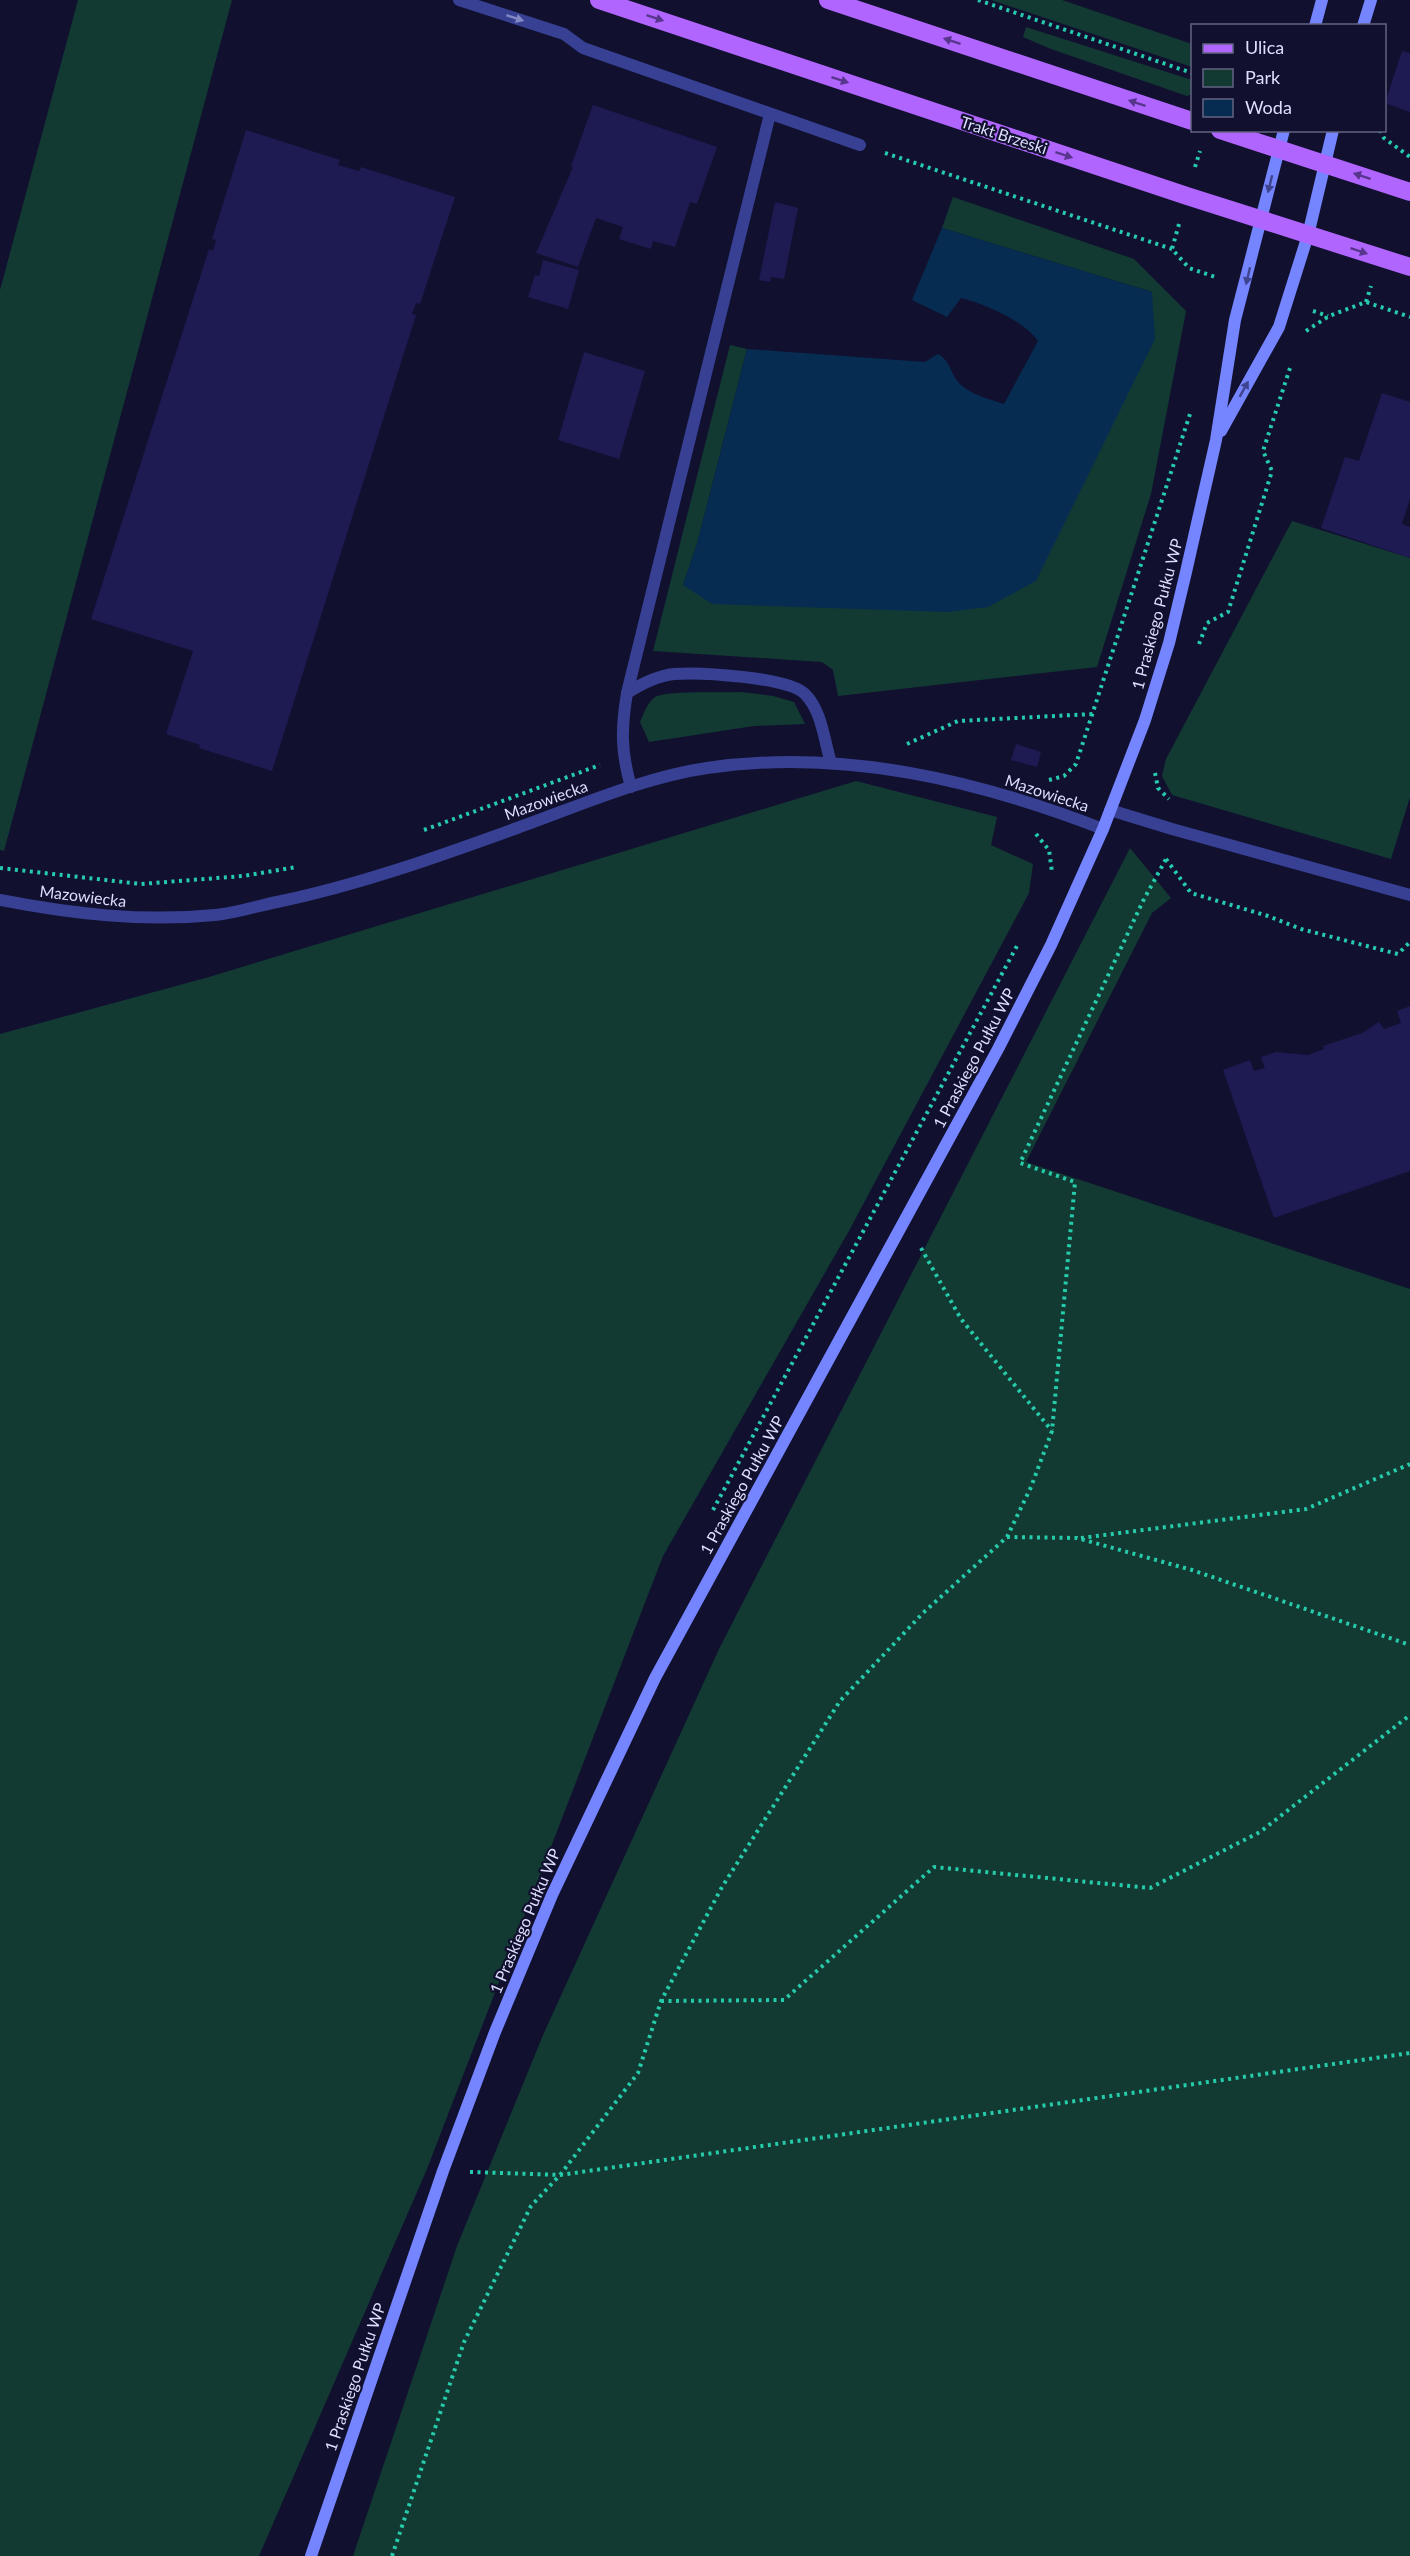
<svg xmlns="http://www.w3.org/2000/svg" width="1410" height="2556" viewBox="0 0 1410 2556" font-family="Lato,sans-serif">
	<rect width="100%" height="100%" fill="#11102f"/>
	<!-- green -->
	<g fill="#123a33">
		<polygon points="78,0 232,0 4,851 0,850 0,290"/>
		<polygon points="991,0 1062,0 1192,44 1192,67"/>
		<polygon points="1026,27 1192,80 1192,94 1187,96 1051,49 1023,37"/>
		<polygon points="953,197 1134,259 1186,311 1151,494 1097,667 838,696 833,670 822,662 653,651 730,345 747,349 697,544 683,585 948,612 1152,292 942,228"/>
		<polygon points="1292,521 1410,558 1410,797 1391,859 1172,795 1162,776 1166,759"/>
		<path d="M742 692 773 696 794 702 805 724 754 726 649 742 640 722C644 713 647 703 655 697 666 690 726 693 742 692Z"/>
		<polygon points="856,781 997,817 991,845 1033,864 1029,893 850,1229 663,1556 427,2169 259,2556 0,2556 0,1034 209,977"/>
		<polygon points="1130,848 1171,898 1152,913 1026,1162 1410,1289 1410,2556 353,2556 457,2246 543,2035 719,1649"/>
	</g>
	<!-- water -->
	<path fill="#062c52" d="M942 228 1152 292 1155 339 1036 581 988 607 948 612 712 604 683 585 697 544 747 349 925 362 938 354C951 361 950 374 960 384 970 394 991 400 1004 404L1038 341C1024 321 985 304 961 298L947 317 912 300Z"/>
	<!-- building -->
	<g fill="#1e1a52">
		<polygon points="1402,51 1410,53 1410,112 1385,103"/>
		<polygon points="593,105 717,147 697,204 690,202 675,247 653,241 651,249 619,239 623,227 596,218 578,267 536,253 573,167 571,166"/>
		<polygon points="246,130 340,160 338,165 359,171 361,167 455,197 420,304 416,303 412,314 416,315 272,771 199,748 200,745 166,734 193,651 91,619 209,249 213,251 216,240 212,239"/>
		<polygon points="775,202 798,208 784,279 771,277 770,282 759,280"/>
		<polygon points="543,260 579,270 568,309 528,297 535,275 539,276"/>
		<polygon points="584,352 645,371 619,459 558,440"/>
		<polygon points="1382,393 1410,402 1410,499 1402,524 1410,527 1410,558 1321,528 1345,457 1359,461"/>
		<polygon points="1016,744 1041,752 1037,767 1011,760"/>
		<polygon points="1410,1006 1410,1171 1274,1218 1223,1070 1250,1060 1254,1071 1265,1068 1261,1057 1276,1052 1308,1055 1324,1049 1323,1046 1362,1033 1379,1022 1384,1029 1401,1023 1397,1011"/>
	</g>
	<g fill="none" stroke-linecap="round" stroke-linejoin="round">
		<!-- path -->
		<g stroke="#26cbab" stroke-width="4" stroke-dasharray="3 4.5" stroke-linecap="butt">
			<polyline points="978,0 1192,73"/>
			<polyline points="1380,130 1384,138 1410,157"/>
			<polyline points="885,153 1172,249"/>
			<polyline points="1195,167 1200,151"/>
			<polyline points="1179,224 1172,249 1189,268 1218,278"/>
			<polyline points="1366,302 1371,286"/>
			<polyline points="1313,311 1328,316"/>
			<polyline points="1306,331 1329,316 1366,302 1410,317"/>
			<polyline points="1199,644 1207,623 1228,612 1272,471 1263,451 1291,365"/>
			<polyline points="907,744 958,721 1093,714"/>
			<polyline points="1155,773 1158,788 1169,799"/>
			<polyline points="1049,780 1064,776 1076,764 1190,414"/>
			<polyline points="424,830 600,765"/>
			<polyline points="1036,834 1049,850 1052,872"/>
			<polyline points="1166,859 1191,893 1268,916 1301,929 1398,954 1410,942"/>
			<polyline points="0,868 141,884 243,876 296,867"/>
			<polyline points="921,1248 961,1319 1052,1431"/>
			<polyline points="713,1510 1018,944"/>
			<polyline points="1007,1537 1077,1538 1192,1570 1410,1645"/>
			<polyline points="1081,1538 1306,1509 1410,1464"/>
			<polyline points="661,2001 784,2000 934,1867 1150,1888 1260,1832 1410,1715"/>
			<polyline points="470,2172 560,2175 1410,2053"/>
			<polyline points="392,2556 464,2342 531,2206 560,2175 638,2073 661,2001 722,1887 840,1701 923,1613 1007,1537 1031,1487 1052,1431 1075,1182 1020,1163 1143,901 1166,859"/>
		</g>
		<!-- lane -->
		<g stroke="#374092" stroke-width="12">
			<polyline points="459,0 564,34 583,48 860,145"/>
			<path d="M627 693C641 684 656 676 674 674 699 672 788 677 805 694 822 711 824 740 831 763"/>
			<path d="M631 787C621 752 621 729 627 693L770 114"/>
		</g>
		<!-- street -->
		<g stroke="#374092" stroke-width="12">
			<polyline points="1110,810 1172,829 1410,895"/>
			<path d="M0 900C72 914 142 922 215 915 236 913 257 906 277 902 359 885 437 857 517 828 576 807 644 777 707 768 842 748 977 780 1103 829"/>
		</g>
		<!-- secondary -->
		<g stroke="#7584ff" stroke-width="12">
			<polyline points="1315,26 1322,0"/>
			<polyline points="1363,26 1371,0"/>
			<polyline points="1221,431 1279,327 1308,235 1333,130"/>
			<polyline points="311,2556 443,2171 495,2032 552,1895 655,1678 998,1049 1051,945 1103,829 1145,720 1169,643 1186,572 1216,440 1235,320 1284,130"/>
		</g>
		<!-- primary -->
		<g stroke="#b065ff" stroke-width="18">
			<polyline points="599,0 1187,196 1410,267"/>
			<polyline points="828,0 1192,121"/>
			<polyline points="1220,130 1410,192"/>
		</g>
	</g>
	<!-- one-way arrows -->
	<defs><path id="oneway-solid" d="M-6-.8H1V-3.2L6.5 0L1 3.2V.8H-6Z" transform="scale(1.5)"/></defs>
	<use fill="#8288c3" href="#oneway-solid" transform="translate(515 18) rotate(18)"/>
	<g fill="#59368d">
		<use href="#oneway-solid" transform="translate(655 18) rotate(18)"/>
		<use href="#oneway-solid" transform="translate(952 41) rotate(-162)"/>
		<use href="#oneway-solid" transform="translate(840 80) rotate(18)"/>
		<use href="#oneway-solid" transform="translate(1137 103) rotate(-162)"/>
		<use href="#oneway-solid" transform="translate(1064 155) rotate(18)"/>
		<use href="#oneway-solid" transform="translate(1362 176) rotate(-162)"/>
		<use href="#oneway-solid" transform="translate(1359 251) rotate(18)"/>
	</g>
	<g fill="#3e448d">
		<use href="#oneway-solid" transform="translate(1270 184) rotate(104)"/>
		<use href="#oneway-solid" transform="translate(1248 276) rotate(103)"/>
		<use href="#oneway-solid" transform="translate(1244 389) rotate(-61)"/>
	</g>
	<g text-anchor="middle" stroke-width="4.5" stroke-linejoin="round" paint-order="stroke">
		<!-- street labels -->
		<g font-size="16" fill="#dedfff" stroke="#11102f">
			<text transform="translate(1004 135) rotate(18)" y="6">Trakt Brzeski</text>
			<text transform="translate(1157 614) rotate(-75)" y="6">1 Praskiego Pułku WP</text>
			<text transform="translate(1047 793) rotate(18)" y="6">Mazowiecka</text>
			<text transform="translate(546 800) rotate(-20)" y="6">Mazowiecka</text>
			<text transform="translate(83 896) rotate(7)" y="6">Mazowiecka</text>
			<text transform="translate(974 1058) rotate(-62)" y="6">1 Praskiego Pułku WP</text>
			<text transform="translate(742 1485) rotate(-61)" y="6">1 Praskiego Pułku WP</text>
			<text transform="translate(525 1921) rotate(-67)" y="6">1 Praskiego Pułku WP</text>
			<text transform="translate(355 2377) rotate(-71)" y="6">1 Praskiego Pułku WP</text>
		</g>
	</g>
	<!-- legend -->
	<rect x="1191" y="24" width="195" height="108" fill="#11102f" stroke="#636382" stroke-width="1.5"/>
	<rect x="1203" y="44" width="30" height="9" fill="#b065ff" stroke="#636382" stroke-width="1.5"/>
	<text x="1245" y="54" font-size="18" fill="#dedfff">Ulica</text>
	<rect x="1203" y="69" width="30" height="18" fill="#123a33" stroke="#636382" stroke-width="1.5"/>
	<text x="1245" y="84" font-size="18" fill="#dedfff">Park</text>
	<rect x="1203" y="99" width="30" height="18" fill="#062c52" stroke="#636382" stroke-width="1.5"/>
	<text x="1245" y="114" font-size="18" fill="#dedfff">Woda</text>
</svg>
